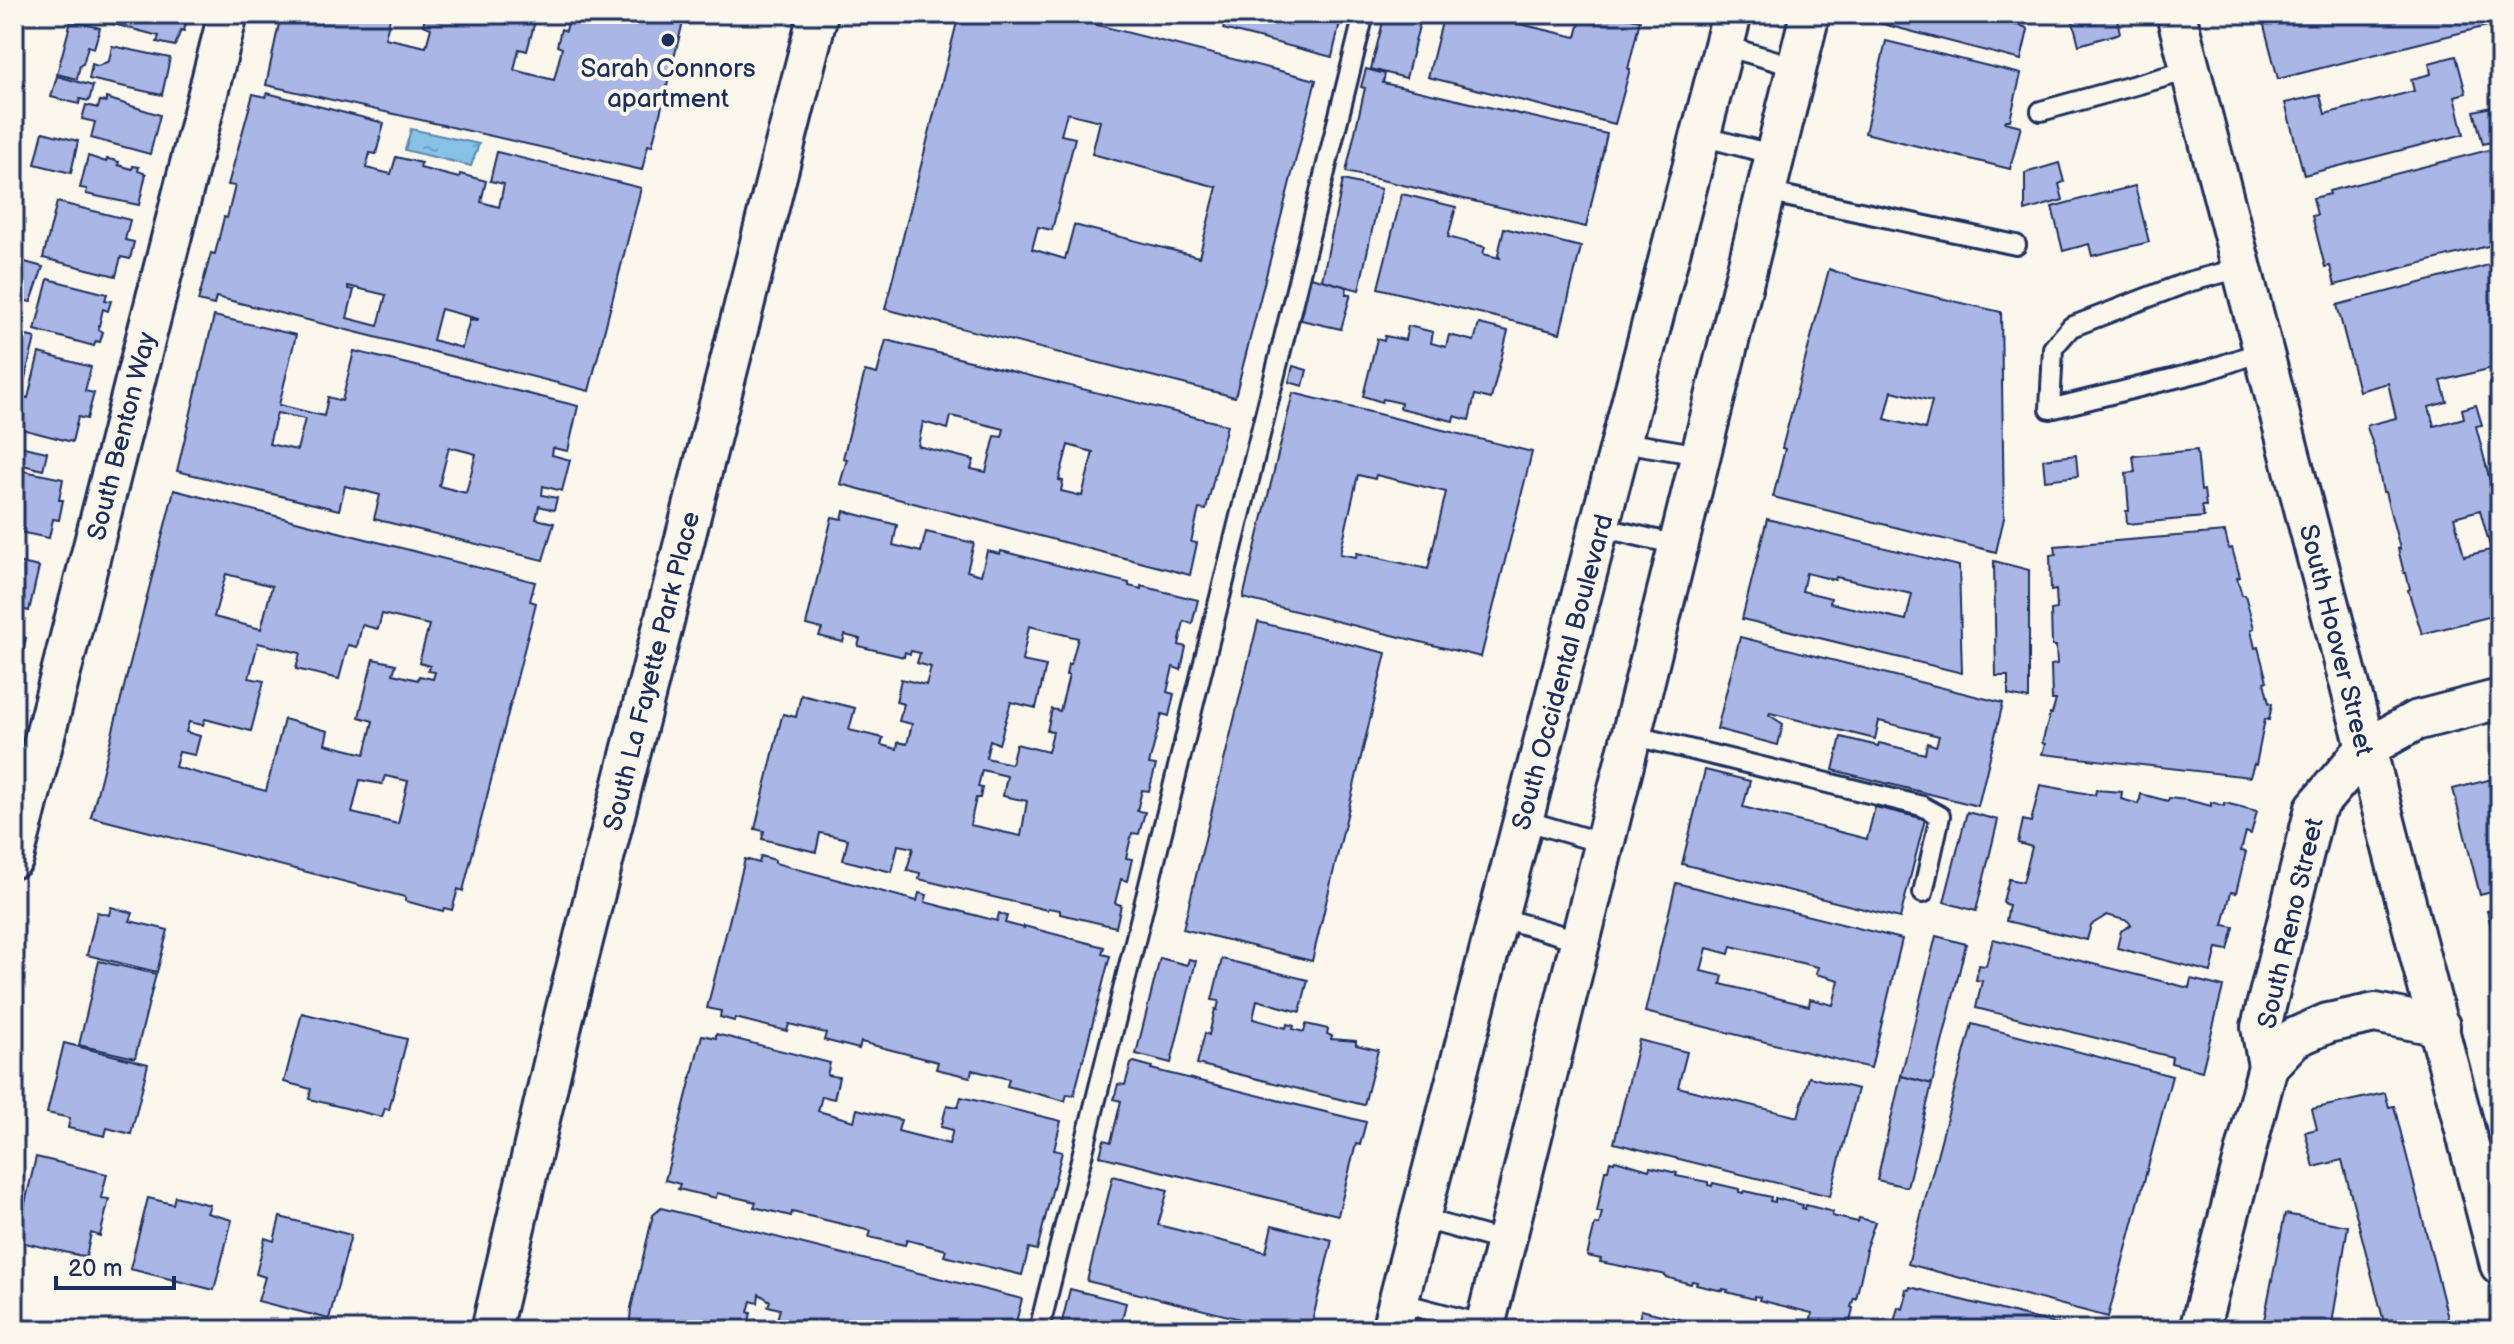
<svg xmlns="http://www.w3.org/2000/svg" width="2514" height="1344" viewBox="0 0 2514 1344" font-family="'Balsamiq Sans',sans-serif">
	<defs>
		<pattern id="water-ripples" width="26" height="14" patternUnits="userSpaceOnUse" patternTransform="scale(2)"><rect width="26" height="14" fill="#86c2e6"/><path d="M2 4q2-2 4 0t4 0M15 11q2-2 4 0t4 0" fill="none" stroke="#6d9ebe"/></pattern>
	</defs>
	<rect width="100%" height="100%" fill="#fbf7ec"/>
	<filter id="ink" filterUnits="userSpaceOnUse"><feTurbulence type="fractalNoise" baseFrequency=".0125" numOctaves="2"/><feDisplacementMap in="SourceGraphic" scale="16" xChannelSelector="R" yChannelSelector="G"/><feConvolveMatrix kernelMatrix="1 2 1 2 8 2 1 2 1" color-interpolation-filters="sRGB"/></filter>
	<g filter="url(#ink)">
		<!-- water -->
		<polygon fill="url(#water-ripples)" stroke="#5b87b0" stroke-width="2" points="411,129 479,144 471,166 405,150"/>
		<!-- building -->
		<g fill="#aab6e6" stroke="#1b2f5e" stroke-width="2" fill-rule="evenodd">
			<polygon points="102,14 185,14 188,15 184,31 181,30 175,46 157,42 159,36 106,22 100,18"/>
			<polygon points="281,14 391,14 385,38 426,47 431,28 423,25 426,14 528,14 527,19 535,21 527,51 519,49 514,70 554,80 562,48 557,46 561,29 566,31 569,18 566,17 567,14 685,14 652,146 648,145 642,170 266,85"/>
			<path d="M959 14H1054L1316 80 1235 397 885 309ZM1067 113 1100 121 1092 154 1217 187 1199 257 1074 225 1065 259 1032 249 1038 227 1052 230 1075 138 1061 135Z"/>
			<polygon points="1221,14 1342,14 1332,57 1223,29 1227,16"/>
			<polygon points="1385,14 1422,14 1406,78 1371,69"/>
			<polygon points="1444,14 1509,14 1507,21 1576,37 1582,14 1613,14 1640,20 1628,69 1630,69 1615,124 1428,77"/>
			<polygon points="1877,14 1970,14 2025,27 2028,30 2021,60 1875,22"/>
			<polygon points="2071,14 2116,14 2120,33 2079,45"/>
			<polygon points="2261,14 2484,14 2487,26 2278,79"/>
			<polygon points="71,21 100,28 94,48 88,46 83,64 80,65 77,79 57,74"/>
			<polygon points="1886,41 2021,74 2010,120 2006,120 2005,122 2021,126 2010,169 1865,133"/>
			<polygon points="112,46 170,58 162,95 89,79 92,64 98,66 109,61"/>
			<polygon points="2456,56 2466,93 2455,96 2464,134 2304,175 2285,103 2320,95 2325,114 2414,91 2411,79 2431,74 2429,63"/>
			<polygon points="1366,69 1385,74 1383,83 1607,134 1586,227 1346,172 1365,88 1361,87"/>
			<polygon points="57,76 93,86 89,101 80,99 79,104 51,97"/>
			<path d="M267 93 384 123 376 154 370 153 366 168 391 174 396 157 421 163 420 168 459 178 460 174 486 181 481 202 499 207 504 184 490 181 497 152 641 188 589 391 216 297 214 305 198 301 211 253 215 254 224 217 227 218 235 186 228 185 253 94 266 97ZM348 286 386 295 378 326 347 318 354 290 348 289ZM441 309 478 319 477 321 470 319 462 348 433 340Z"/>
			<polygon points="106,98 160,115 150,154 91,138 95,122 82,119 86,105 98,108 100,101 106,102"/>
			<polygon points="2500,105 2500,140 2483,144 2474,111"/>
			<polygon points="14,132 24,135 14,174"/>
			<polygon points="43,132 78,141 71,173 35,164"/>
			<polygon points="2500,147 2500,243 2335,285 2330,266 2325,267 2312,216 2317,215 2313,198 2330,194 2329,191"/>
			<polygon points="88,156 106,162 107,159 113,160 119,162 118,165 132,169 133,166 139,167 138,171 146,174 139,205 86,194 87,189 80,188"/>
			<polygon points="2059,163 2064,182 2059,184 2063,200 2025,211 2025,173"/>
			<polygon points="1343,180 1381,189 1359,290 1322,280"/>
			<polygon points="2135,186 2149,242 2092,256 2089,244 2063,251 2052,207 2107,192 2107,193"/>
			<polygon points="1402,194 1456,207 1448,237 1485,247 1483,254 1500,258 1498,255 1504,228 1581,247 1560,333 1378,288"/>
			<polygon points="57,202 130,220 125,240 134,242 130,259 121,257 116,276 43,258"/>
			<polygon points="14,259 43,267 31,302 14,298 16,286 14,285"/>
			<path d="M2500 262V366L2441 381 2447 402 2429 407 2434 426 2464 418 2462 409 2476 405 2482 425 2476 426 2496 504H2500V614L2422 634 2408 590 2410 589 2406 573H2404L2398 549H2400L2385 492H2383L2374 448 2367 427 2368 425 2396 418 2388 383 2359 391 2337 305ZM2480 510 2491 550 2464 556 2454 517Z"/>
			<path d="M1829 269 1854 278 2001 312 2004 518 1996 552 1773 497 1785 449 1782 448ZM1892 391 1932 401 1925 429 1885 419Z"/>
			<polygon points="1311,277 1347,287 1346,294 1351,294 1341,329 1301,320"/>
			<polygon points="48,279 107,294 105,300 111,301 108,311 103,309 98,330 103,332 100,342 96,341 94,346 35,330"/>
			<path d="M214 316 296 335 279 405 324 416 328 397 342 401 354 351 578 406 568 451 553 448 552 455 570 460 562 491 543 486 542 495 557 498 554 510 539 506 536 519 554 523 543 560 374 519 380 495 345 486 339 510 177 471ZM277 413 305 419 297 450 269 444ZM449 447 476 454 466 493 439 486Z"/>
			<polygon points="1479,324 1508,331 1491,399 1475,395 1469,420 1454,416 1453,421 1400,408 1401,403 1383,399 1382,402 1363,396 1377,339 1384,341 1385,336 1405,340 1408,326 1433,332 1431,343 1446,347 1449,335 1474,341"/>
			<polygon points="14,333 35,338 24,382 14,379"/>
			<path d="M886 340 1227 425 1206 510 1199 509 1191 542 1197 543 1190 575 840 484 847 459 843 458 865 371 877 374ZM951 416 1004 429 1002 437 995 436 986 472 971 469 974 460 918 446 923 422 948 429ZM1068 445 1093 452 1082 496 1061 491 1063 481 1059 480Z"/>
			<polygon points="39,353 91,367 85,391 94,393 87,419 78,417 72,442 18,428 19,423 14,422 14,395 28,398"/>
			<polygon points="1293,366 1307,370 1303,386 1289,382"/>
			<path d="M1293 393 1532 452 1481 657 1243 598ZM1358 475 1375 479 1376 475 1446 492 1428 569 1357 553 1356 557 1340 554Z"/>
			<polygon points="19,446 47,452 43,470 15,463"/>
			<polygon points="2197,450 2201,491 2204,490 2206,506 2201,506 2204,517 2127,524 2126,511 2129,511 2126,473 2135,472 2133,456"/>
			<polygon points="2076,455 2078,476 2045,480 2043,459"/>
			<polygon points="14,469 63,479 59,500 63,500 59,520 53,519 49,538 14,531"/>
			<path d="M174 490 535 582 530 601 536 603 463 891 458 889 452 910 444 908 443 911 405 901V897L91 817ZM226 574 272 586 261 629 214 617ZM382 614 429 625 419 663 430 666 428 671 435 672 433 679 419 676 418 680 393 674 396 664 373 659 359 717 373 721 365 754 325 744 328 731 284 719 266 791 175 767 179 752 195 755 200 736 186 732 189 722 203 725 205 719 251 731 264 681 249 678 258 643 300 653 296 669 339 679 348 645 357 647 362 625 378 629ZM385 776 408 781 398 824 352 813 360 780 382 784Z"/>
			<path d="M844 511 897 525 893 545 921 552 926 532 974 543 967 571 981 575 987 551 1000 554 1001 551 1129 583V586L1141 589V586L1198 600 1192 624 1184 621 1179 645 1186 647 1181 670 1173 667 1167 692 1174 694 1169 716 1162 714 1149 764 1156 765 1149 791 1142 790 1137 811 1145 812 1139 834 1132 833 1126 858 1132 859 1127 881 1121 879 1115 903 1121 905 1116 927 1060 914V910L1048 908 1047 910 919 879 920 873 907 870 913 848 898 845 892 872 843 860 848 839 820 833 816 852 762 839 764 831 755 829 781 720 783 714 796 717 801 695 855 708 849 730 883 738 881 745 897 749 898 742 907 744 912 724 899 721 904 704 896 702 901 679 926 685 931 667 917 663 920 653 911 651 910 654 905 652 904 657 858 646 860 639 845 635 843 642 819 636 822 629 806 625 832 517 842 519ZM1029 626 1078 638 1071 664H1068L1066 675H1069L1060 711 1052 709 1047 731 1053 732 1048 752 1016 744 1011 764 986 758 990 740 999 744 1011 702 1036 708 1046 666 1022 661ZM982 770 1007 776 1003 796 1027 801 1021 836 970 825 976 798H980L982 788 978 787Z"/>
			<path d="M1767 519 1959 566 1962 673 1742 619ZM1806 573 1835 580 1836 577 1912 594 1906 620 1830 603 1831 598 1802 591Z"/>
			<polygon points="2225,532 2229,549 2232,548 2240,577 2237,578 2242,595 2245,595 2254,628 2251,630 2255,648 2258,647 2267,681 2264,682 2269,703 2272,704 2269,720 2265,719 2256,765 2254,764 2250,777 2042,754 2045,744 2042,743 2050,714 2052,714 2056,700 2052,700 2051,665 2057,664 2056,646 2052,646 2051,610 2057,609 2056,590 2051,591 2050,555 2056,554 2055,546"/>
			<polygon points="14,555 19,556 17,562 39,567 29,611 17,608 14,609"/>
			<polygon points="1994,561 2029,570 2029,699 2008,695 2008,676 1996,676"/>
			<polygon points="1258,622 1386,653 1312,961 1183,929"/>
			<polygon points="14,634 26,638 15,684 14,684"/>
			<polygon points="1740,637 2003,703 1978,806 1833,770 1841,737 1878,746 1879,743 1925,754 1927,743 1936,746 1939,736 1879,721 1875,739 1770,713 1769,715 1783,724 1778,745 1717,729"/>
			<polygon points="1705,770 1750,781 1743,807 1867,839 1875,807 1925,819 1900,918 1682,864"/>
			<polygon points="2500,777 2500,890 2480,895 2453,789"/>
			<polygon points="2040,785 2095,795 2096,790 2122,792 2121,799 2139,804 2141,794 2168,801 2169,798 2187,800 2211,806 2211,802 2225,806 2225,803 2257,811 2251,834 2246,832 2241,851 2246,852 2236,893 2231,892 2223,925 2234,927 2228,950 2217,948 2211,972 2117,948 2121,931 2131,925 2128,921 2107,915 2091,925 2087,940 2006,921 2009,905 2005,904 2003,901 2009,879 2023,882 2032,847 2018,843 2023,820 2031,822"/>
			<polygon points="1967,812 1998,820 1976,911 1944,902"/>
			<polygon points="761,856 775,860 775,863 917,901 919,893 927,895 925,902 997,921 999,913 1007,916 1005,923 1024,928 1024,926 1104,947 1102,954 1110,956 1074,1095 1067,1094 1065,1101 1007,1086 1009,1079 972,1070 970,1077 936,1069 938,1062 861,1042 859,1049 824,1040 826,1033 789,1024 787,1031 735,1018 734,1021 720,1017 721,1011 707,1008 745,859 759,863"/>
			<path d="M1676 883 1902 939 1871 1068 1645 1012ZM1731 946 1818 967 1816 974 1839 980 1833 1005 1810 999 1809 1006 1721 984 1723 976 1701 971 1707 948 1729 954Z"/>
			<polygon points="111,907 133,913 130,921 168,930 157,972 87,955 97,912 109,915"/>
			<polygon points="2500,907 2500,976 2496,958 2499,958 2487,911"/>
			<polygon points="1936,936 1966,944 1932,1084 1901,1076"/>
			<polygon points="1993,939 2189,988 2191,979 2223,987 2202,1071 2171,1063 2172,1057 1976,1008 1982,981 1976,980 1979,965 1986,966"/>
			<polygon points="1160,958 1187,965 1189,959 1196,961 1171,1063 1136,1054"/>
			<polygon points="1222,959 1308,980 1300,1012 1257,1000 1253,1019 1286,1028 1287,1024 1294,1026 1293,1029 1304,1032 1306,1024 1328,1029 1327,1034 1332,1036 1331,1039 1356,1041 1356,1045 1378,1050 1364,1105 1197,1064 1205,1033 1209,1035 1215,1009 1217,1010 1219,1001 1212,1000"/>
			<polygon points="99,961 156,974 135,1058 79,1045"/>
			<polygon points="302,1013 407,1039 389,1110 385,1108 382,1117 309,1099 311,1089 284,1082"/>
			<polygon points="1972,1024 2172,1076 2108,1317 1908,1264"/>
			<polygon points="716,1034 830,1063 827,1075 839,1077 834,1099 822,1096 818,1111 854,1121 857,1109 901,1120 898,1131 949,1144 953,1130 941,1127 947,1105 958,1107 961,1097 1061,1121 1054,1150 1062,1152 1037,1250 1029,1248 1022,1275 944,1256 946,1250 907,1240 905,1245 869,1237 871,1231 792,1212 791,1216 754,1207 756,1202 717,1193 716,1198 678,1189 680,1184 665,1180 702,1035 716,1038"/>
			<polygon points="1639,1040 1687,1052 1678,1087 1798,1117 1809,1077 1858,1089 1830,1196 1614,1143"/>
			<polygon points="64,1043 148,1064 131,1134 107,1128 105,1136 68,1128 70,1118 47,1113"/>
			<polygon points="1134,1062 1152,1067 1151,1069 1366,1122 1360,1145 1356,1144 1338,1215 1100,1156 1104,1140 1111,1142 1121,1101 1114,1099 1118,1084 1125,1085 1131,1064"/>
			<polygon points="1901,1076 1932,1084 1907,1187 1877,1180"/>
			<polygon points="2385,1093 2389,1107 2394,1106 2451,1330 2386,1330 2342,1160 2314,1167 2305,1132 2317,1129 2312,1109"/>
			<polygon points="36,1157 107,1174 101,1198 109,1199 100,1236 91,1233 86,1257 16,1241"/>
			<polygon points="1615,1160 1649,1170 1650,1167 1677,1173 1676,1176 1708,1182 1708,1185 1712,1186 1713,1183 1739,1189 1739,1192 1743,1193 1744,1191 1771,1197 1770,1201 1775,1202 1775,1198 1803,1205 1802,1208 1805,1209 1806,1205 1833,1212 1832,1216 1858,1222 1859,1218 1875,1222 1865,1250 1867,1250 1856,1299 1854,1298 1851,1307 1853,1308 1849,1328 1811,1320 1812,1313 1759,1300 1760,1297 1754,1296 1754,1299 1727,1292 1728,1290 1723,1289 1723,1291 1696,1285 1697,1282 1692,1281 1691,1284 1665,1277 1665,1275 1662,1274 1600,1262 1601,1259 1587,1256 1595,1224 1599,1225 1602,1212 1597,1212 1605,1170 1608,1170 1610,1161 1614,1162"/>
			<polygon points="1113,1176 1168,1190 1158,1225 1266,1252 1272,1225 1332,1240 1310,1330 1285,1330 1087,1281"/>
			<polygon points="175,1196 210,1205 207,1213 232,1220 214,1290 130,1269 148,1198 173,1204"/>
			<polygon points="661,1208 1022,1299 1014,1330 884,1330 885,1326 881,1325 879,1329 874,1330 768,1330 769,1326 774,1324 777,1320 780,1309 768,1306 770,1301 759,1294 758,1303 751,1301 748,1312 751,1313 747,1330 629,1330 631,1308 653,1215"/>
			<polygon points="2285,1214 2348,1226 2331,1330 2262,1330"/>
			<polygon points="280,1217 351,1235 329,1319 258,1301 265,1277 256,1274 265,1238 274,1241"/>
			<polygon points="1910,1287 2080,1330 1892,1330 1898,1307 1903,1309 1907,1294 1905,1294 1906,1289 1909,1290"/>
			<polygon points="1070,1289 1126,1303 1121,1324 1135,1327 1155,1326 1163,1330 1060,1330"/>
			<polygon points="1641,1310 1724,1330 1637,1330"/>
		</g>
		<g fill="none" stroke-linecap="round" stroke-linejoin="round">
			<!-- service casing -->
			<g stroke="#1b2f5e" stroke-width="24">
				<g id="service">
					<polyline points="1725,46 1797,67"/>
					<polyline points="2041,111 2190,70"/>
					<polyline points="1701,136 1775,155"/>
					<polyline points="1766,192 2016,245"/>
					<polyline points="2241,268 2188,282 2071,327 2053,348 2050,409 2208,370 2263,351"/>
					<polyline points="1622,442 1701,455"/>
					<polyline points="1600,527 1678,545"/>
					<polyline points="1631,735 1922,806 1940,816 1923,893"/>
					<polyline points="1524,820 1605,844"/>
					<polyline points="1498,917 1581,941"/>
					<polyline points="1420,1218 1506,1242"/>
					<polyline points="1398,1302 1485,1325"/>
					<polyline points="1039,1330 1364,14"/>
				</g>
			</g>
			<!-- minor casing -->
			<g stroke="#1b2f5e" stroke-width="44">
				<g id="minor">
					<path d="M2176 14C2281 432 2395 847 2500 1265"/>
					<polyline points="14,858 228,14"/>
					<polyline points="2268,1066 2294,1038 2328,1023 2375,1013 2440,1026"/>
					<polyline points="491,1330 565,1012 818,14"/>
					<polyline points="1391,1330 1732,14"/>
					<polyline points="1484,1330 1810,14"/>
					<polyline points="2199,1330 2268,1066 2261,1027 2315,808 2365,749 2415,721 2500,699"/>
				</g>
			</g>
			<!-- service -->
			<use href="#service" stroke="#fbf7ec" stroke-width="18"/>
			<!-- minor -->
			<use href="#minor" stroke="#fbf7ec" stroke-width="38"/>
		</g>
	</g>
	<!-- markers -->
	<circle fill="#1b2f5e" stroke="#fbf7ec" stroke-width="3" cx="668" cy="40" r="8"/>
	<g text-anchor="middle" stroke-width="8" stroke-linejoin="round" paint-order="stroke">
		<!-- poi labels -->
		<g font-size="26" fill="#1b2f5e" stroke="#fbf7ec">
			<text x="668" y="77">Sarah Connors<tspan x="668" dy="30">apartment</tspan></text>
		</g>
		<!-- street labels -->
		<g font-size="26" fill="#1b2f5e" stroke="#fbf7ec">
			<text transform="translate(121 436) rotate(-76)" y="9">South Benton Way</text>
			<text transform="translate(2337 640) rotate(76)" y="9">South Hoover Street</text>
			<text transform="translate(651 671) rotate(-76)" y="9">South La Fayette Park Place</text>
			<text transform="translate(1562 672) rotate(-75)" y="9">South Occidental Boulevard</text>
			<text transform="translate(2290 923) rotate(-77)" y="9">South Reno Street</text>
		</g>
	</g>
	<!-- margin -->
	<rect width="2514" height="1344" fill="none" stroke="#fbf7ec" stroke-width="48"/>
	<rect x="24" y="24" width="2466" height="1296" fill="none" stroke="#1b2f5e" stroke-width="3" filter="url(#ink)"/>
	<!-- scale -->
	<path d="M56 1276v12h118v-12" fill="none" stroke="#1b2f5e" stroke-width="4"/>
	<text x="68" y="1276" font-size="24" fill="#1b2f5e" stroke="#fbf7ec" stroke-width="6" paint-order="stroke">20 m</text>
</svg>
